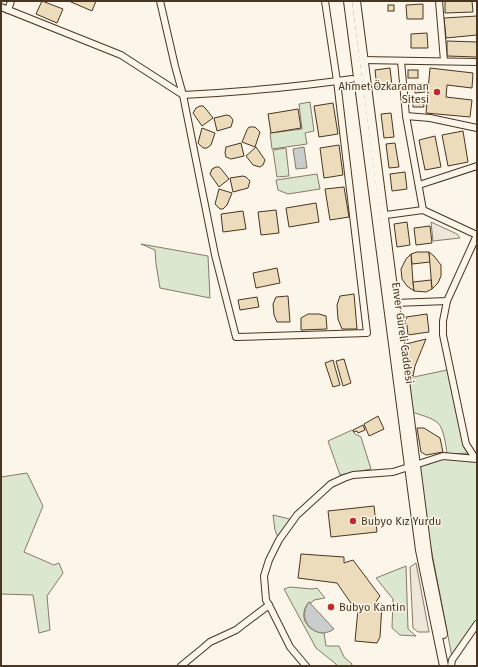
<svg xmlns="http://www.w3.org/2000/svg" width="478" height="667" viewBox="0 0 478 667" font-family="'Fira Sans',sans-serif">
	<rect width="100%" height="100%" fill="#fbf6e9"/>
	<!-- green -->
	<g fill="#dce7d0" stroke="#887966">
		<polygon points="310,102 314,131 305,133 307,144 272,149 270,133 302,129 299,104"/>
		<polygon points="286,148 289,176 277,177 273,150"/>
		<polygon points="317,174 320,189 288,194 278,190 276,180"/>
		<polygon points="141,244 208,256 210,298 160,288 156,264 155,250"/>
		<path d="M447 370 472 453 447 454C446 446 444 429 438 423 431 417 420 415 412 412L409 378Z"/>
		<polygon points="352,430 355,434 361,437 371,469 340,475 328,441"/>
		<polygon points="443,456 477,459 477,624 452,657 425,517 419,464"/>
		<polygon points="27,473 43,506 24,552 54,565 59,563 63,573 47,596 50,630 39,633 33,595 1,594 1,477"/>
		<polygon points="273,515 294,520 279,540 275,530"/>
		<polygon points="406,566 408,629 416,636 400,635 392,628 393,599 376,578"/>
		<path d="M290 587 312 589 317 588 325 598 314 600 311 603 309 602C297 616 307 632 324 633L326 646H339L344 657 352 664 351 666H337L336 664 316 648 284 589Z"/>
	</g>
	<!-- parking -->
	<g fill="#ede7d9" stroke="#887966">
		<polygon points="431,222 457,234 460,238 433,241"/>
		<polygon points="416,563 429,632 418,632 413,628 410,567"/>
	</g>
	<!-- water -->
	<g fill="#c9cecd" stroke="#887966">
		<polygon points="304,147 307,168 296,169 293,149"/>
		<path d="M309 602 334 629C317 642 295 620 309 602Z"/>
	</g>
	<!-- building -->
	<g fill="#ecdcbc" stroke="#4a3520">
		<polygon points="42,1 63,9 57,23 36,14"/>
		<polygon points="71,1 96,1 92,11 71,2"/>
		<polygon points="445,1 472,1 473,12 445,13"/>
		<polygon points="423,4 423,19 407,19 406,5"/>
		<rect x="388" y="5" width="6" height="6"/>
		<polygon points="477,16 477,35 446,38 444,18"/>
		<polygon points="427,33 428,48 411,48 411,34"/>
		<polygon points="447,41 477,42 477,57 447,56"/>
		<polygon points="390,68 392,86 377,88 375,70"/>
		<polygon points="430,68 473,73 472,88 447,85 446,97 472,100 470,117 426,113"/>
		<rect x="408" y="70" width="10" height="8"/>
		<polygon points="414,84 425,84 425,92 415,93"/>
		<polygon points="413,99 423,99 424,107 413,107"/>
		<polygon points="333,103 338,134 319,137 314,106"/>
		<polygon points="200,106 203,106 206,109 213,118 202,126 193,113 196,108"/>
		<polygon points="298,109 301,128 271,133 268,114"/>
		<polygon points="391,113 394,137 384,138 381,114"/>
		<polygon points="227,115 230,116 233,120 231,127 217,131 214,118"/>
		<polygon points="249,127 255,127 260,132 255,147 242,142 247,130"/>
		<polygon points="202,128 215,133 211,145 207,148 203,148 198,143"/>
		<polygon points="463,131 468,162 448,166 442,135"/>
		<polygon points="435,136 441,167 425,170 419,140"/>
		<polygon points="241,143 244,156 231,159 226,157 225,153 226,147"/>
		<polygon points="395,143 399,167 389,168 386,144"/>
		<polygon points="339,145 343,175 324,178 320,148"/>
		<polygon points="256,147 265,160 263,165 260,167 253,165 246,156"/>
		<polygon points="216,167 219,167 222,170 229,179 219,187 210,174 212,169"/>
		<polygon points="405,172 407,189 392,191 390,174"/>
		<polygon points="243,176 246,177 250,181 248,188 233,192 230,178"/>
		<polygon points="344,187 349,217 330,220 325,189"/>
		<polygon points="219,189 232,193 227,205 223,209 220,209 215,204"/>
		<polygon points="316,203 319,222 289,227 286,208"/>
		<polygon points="276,210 279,233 261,235 258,212"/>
		<polygon points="243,211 246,229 223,232 221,214"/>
		<polygon points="407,222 410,245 397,247 394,224"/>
		<polygon points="430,226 432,243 416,245 414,228"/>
		<polygon points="417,252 429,252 430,262 412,264 411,254"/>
		<polygon points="429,252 434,256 441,265 441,276 438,283 432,289"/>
		<polygon points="411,254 413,282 414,291 407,286 402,279 401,269 406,259"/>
		<polygon points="277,268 280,283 256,288 253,273"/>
		<polygon points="431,280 432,289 426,292 414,291 413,282"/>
		<polygon points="354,294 357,329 342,329 338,319 337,305 340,296"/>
		<polygon points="288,296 290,322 277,322 274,315 273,304 276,297"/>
		<polygon points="257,297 259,307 240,310 238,300"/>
		<polygon points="308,314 319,314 326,316 327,329 301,330 301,318"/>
		<polygon points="427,314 429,332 408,335 406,317"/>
		<polygon points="426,339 415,366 413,376 409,376 406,344"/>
		<polygon points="344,359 351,383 343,386 336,361"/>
		<polygon points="333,360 340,385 333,387 325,363"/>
		<polygon points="378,416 384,429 369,436 364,424"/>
		<polygon points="363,425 365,430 358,433 357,431 354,432 353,430"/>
		<polygon points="417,428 424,428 440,438 443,452 426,455 421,452"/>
		<polygon points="374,506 377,532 331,537 328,511"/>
		<polygon points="301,554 344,557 344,563 353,560 380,596 375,603 382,604 380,637 377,643 355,641 358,609 355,609 337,583 298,578"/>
	</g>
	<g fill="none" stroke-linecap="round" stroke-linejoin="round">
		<!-- minor casing -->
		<g stroke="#4a3520" stroke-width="8">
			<g id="minor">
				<path d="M160 1 175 66 183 95C240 92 296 87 352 79"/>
				<polyline points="439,1 444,61"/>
				<polyline points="1,7 121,55 183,95 215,255 236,337 367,333 337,81 325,1"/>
				<polyline points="8,10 11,1"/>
				<polyline points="362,60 477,62"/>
				<polyline points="401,61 406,116"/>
				<polyline points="419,185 477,166"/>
				<polyline points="423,210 406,116 430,118 477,128"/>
				<polyline points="386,215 423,210 477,235"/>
				<polyline points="395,303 447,301"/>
				<polyline points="475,458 466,444 443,335 443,321 447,301 477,235"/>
				<polyline points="181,666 203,648 210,642 236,630 269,605"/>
				<polyline points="306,666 290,647 269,605 266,600 264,576 269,560 279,540 297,515 331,484 344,478 353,475 393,472 443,456 477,459"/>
				<polyline points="451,666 452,660 477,624"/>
			</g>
		</g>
		<!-- major casing -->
		<g stroke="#4a3520" stroke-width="10">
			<g id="major">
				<polyline points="348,1 420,550 444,666"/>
				<polyline points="356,1 428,559 443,634"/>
			</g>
		</g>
		<!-- minor -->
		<use href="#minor" stroke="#fbf6e9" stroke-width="6"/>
		<!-- major -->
		<use href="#major" stroke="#fbf6e9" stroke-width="8"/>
	</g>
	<!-- markers -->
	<g fill="#c62828" stroke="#fbf6e9" stroke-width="1.5">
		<circle cx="437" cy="92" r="4"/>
		<circle cx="353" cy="521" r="4"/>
		<circle cx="331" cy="607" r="4"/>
	</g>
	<g text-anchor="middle" stroke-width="3" stroke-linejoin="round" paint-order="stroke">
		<!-- poi labels -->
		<g font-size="11" fill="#4a3520" stroke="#fbf6e9" text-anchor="start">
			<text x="429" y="90" text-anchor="end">Ahmet Özkaraman<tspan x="429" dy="13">Sitesi</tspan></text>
			<text x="361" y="525">Bubyo Kız Yurdu</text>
			<text x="339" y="611">Bubyo Kantin</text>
		</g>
		<!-- street labels -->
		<g font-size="11" fill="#4a3520" stroke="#fbf6e9">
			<text transform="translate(403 333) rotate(82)" y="4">Enver Güreli Caddesi</text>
		</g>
	</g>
	<!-- border -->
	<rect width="478" height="667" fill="none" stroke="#4a3520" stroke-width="4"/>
</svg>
